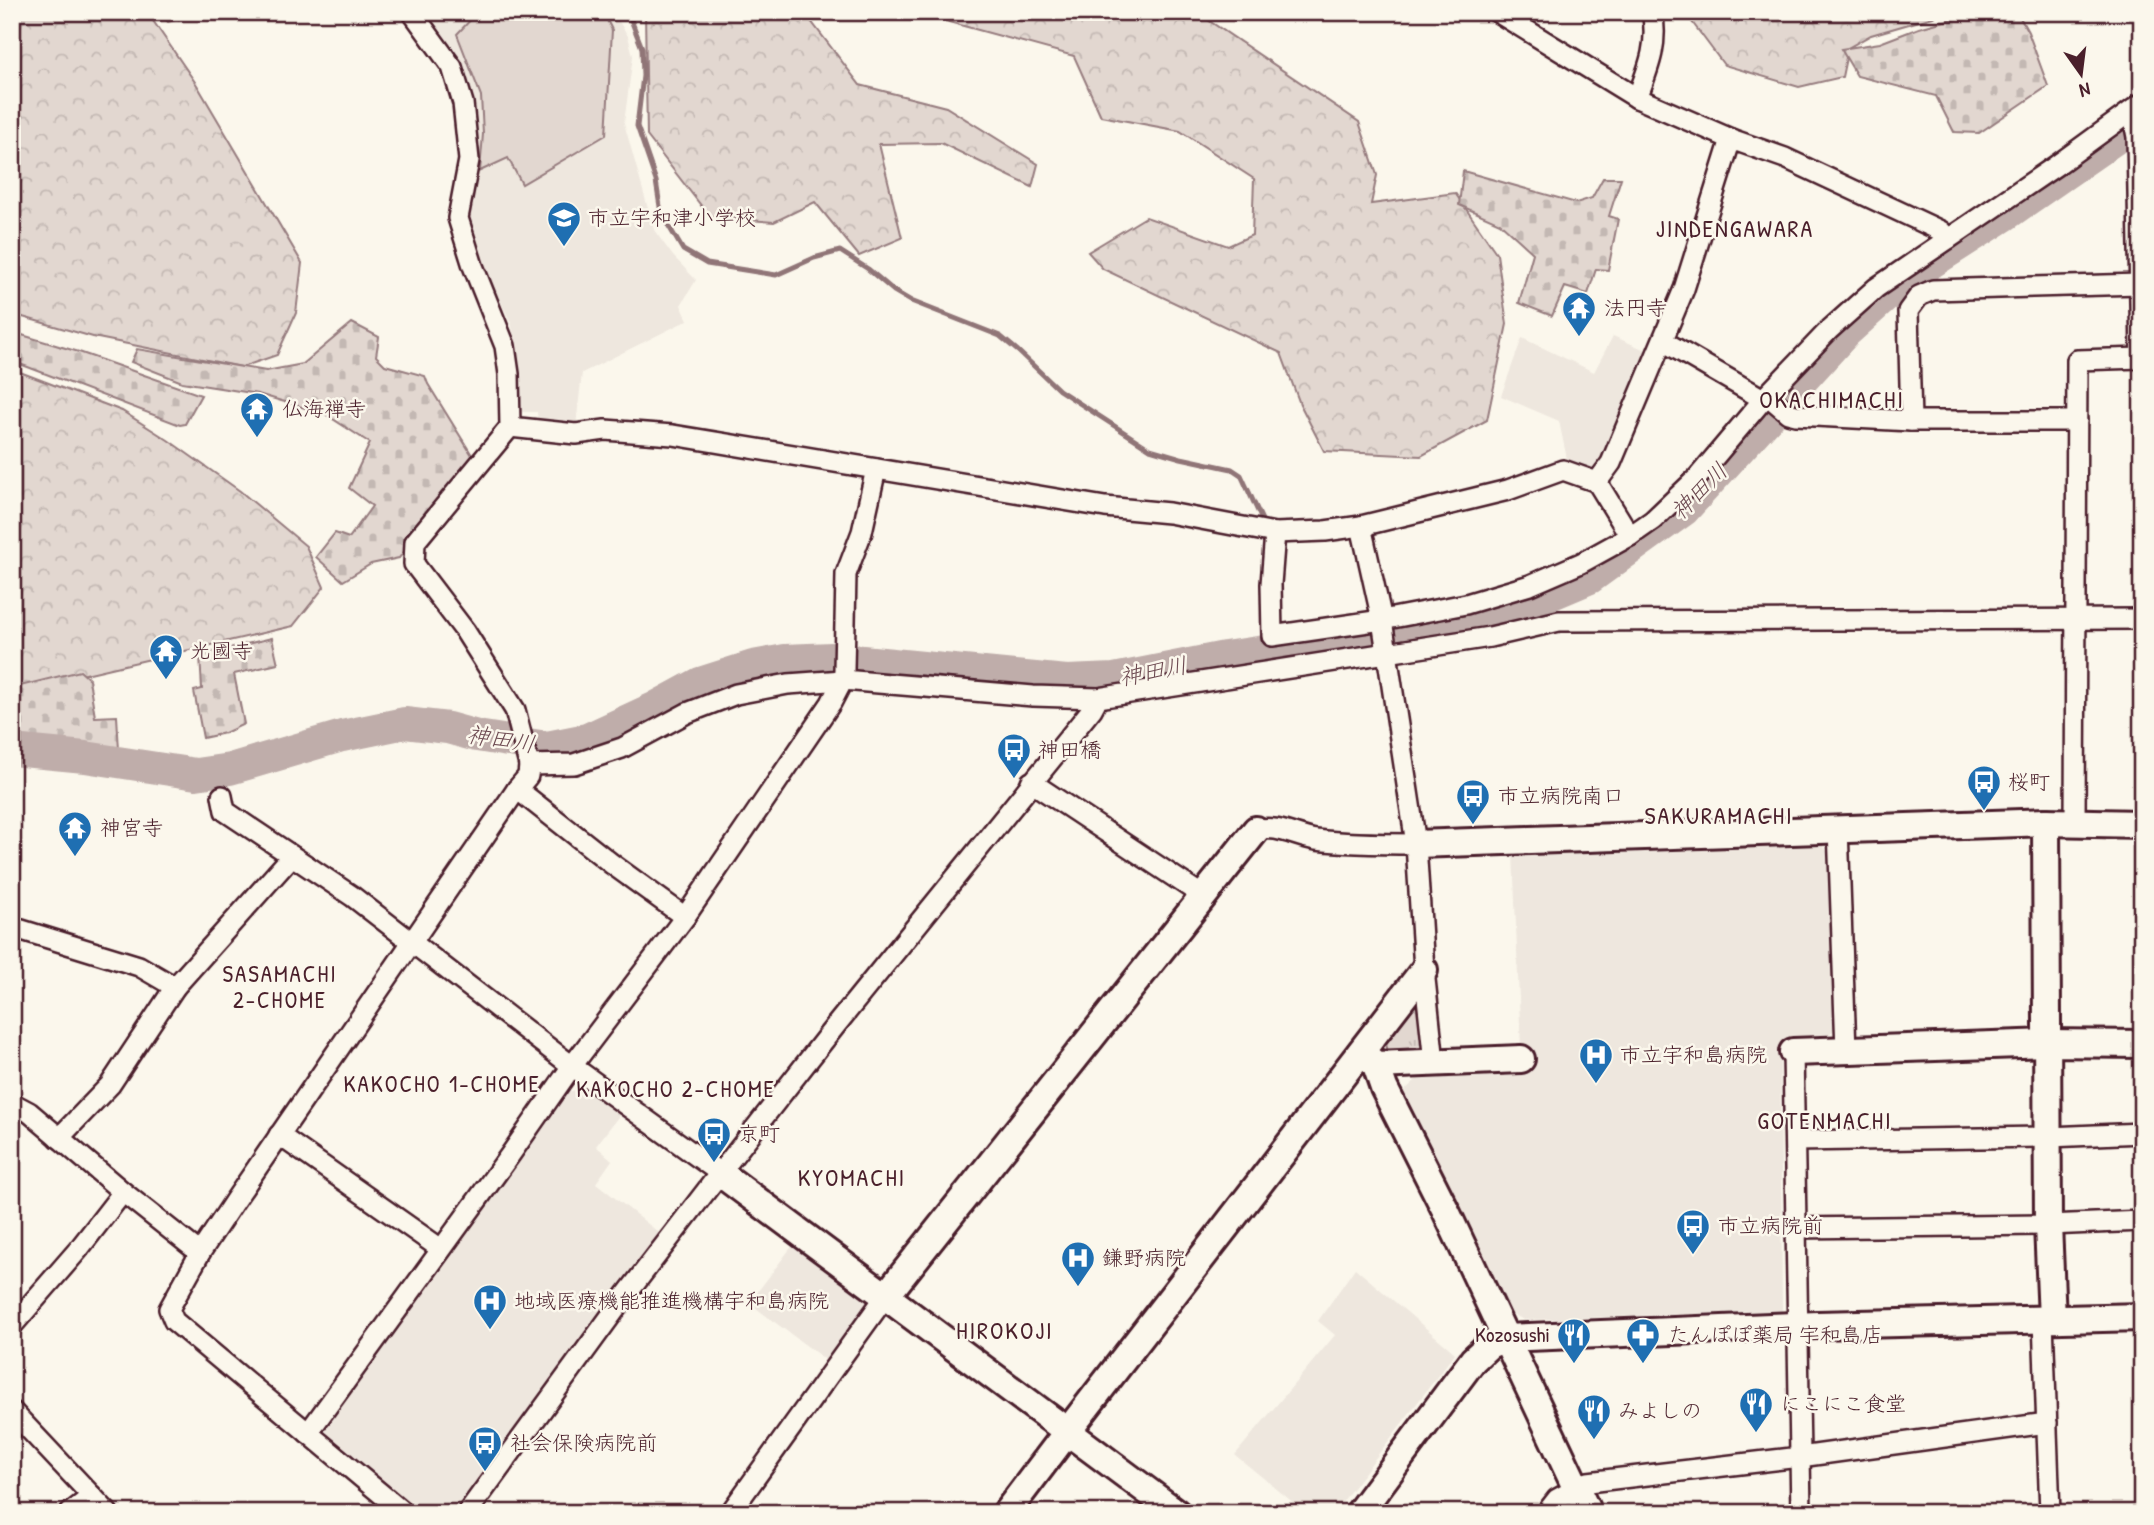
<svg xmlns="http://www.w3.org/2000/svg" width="2154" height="1525" viewBox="0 0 2154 1525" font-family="'Patrick Hand','Klee One',sans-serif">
	<defs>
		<pattern id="forest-crowns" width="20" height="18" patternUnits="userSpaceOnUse" patternTransform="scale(1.75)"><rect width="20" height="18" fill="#e2d7d0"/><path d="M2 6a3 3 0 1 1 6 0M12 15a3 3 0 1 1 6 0" fill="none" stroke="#c3b8b3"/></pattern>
		<pattern id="cemetery-stones" width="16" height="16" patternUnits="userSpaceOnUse" patternTransform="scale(1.75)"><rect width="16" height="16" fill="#e2d7d0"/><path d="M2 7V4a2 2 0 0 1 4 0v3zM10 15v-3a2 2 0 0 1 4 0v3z" fill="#c3b8b3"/></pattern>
		<pattern id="park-tufts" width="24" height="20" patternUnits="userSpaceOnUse" patternTransform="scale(1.75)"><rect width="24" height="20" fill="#e2d7d0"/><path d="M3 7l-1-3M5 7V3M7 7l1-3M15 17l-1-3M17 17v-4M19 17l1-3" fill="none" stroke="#c3b8b3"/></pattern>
	</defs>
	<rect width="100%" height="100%" fill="#fbf7ec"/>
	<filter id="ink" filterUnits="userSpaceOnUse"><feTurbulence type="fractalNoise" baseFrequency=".0143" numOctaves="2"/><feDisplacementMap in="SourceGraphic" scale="14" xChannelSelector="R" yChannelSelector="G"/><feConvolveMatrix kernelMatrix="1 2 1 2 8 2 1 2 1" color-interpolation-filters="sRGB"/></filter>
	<g filter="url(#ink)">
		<!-- built -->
		<g fill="#eee7de">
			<polygon points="420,12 613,12 628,36 633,56 624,123 654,230 673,256 696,280 681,305 688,320 582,373 576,426 538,423 537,412 517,412 520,364 511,323 483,266 466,224 477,152 472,95 458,62"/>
			<polygon points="1613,336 1650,352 1600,468 1568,464 1559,421 1501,396 1522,338 1594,372"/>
			<polygon points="1822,845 1829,854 1834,1030 1822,1040 1780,1043 1782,1311 1524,1320 1511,1313 1404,1091 1417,1079 1522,1074 1513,852"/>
			<polygon points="586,1088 621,1113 596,1146 612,1160 596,1183 662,1235 455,1513 423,1513 322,1434 320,1427 562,1093"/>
			<polygon points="796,1241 874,1298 827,1361 749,1303"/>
			<polygon points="1355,1268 1455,1353 1334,1513 1306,1513 1235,1455 1335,1335 1318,1321"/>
		</g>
		<!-- grass -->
		<polygon fill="#e2d7d0" stroke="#967b7e" stroke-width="2" points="478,12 603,12 612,30 606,135 522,184 508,158 480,171 483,134 481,96 457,34"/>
		<!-- forest -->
		<g fill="url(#forest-crowns)" stroke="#967b7e" stroke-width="2">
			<polygon points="12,12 147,12 197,85 302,263 296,313 277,355 242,367 93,337 12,314"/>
			<polygon points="645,12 804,12 860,85 946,107 1038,164 1032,187 941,143 879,144 902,238 859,256 815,202 774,222 710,217 647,136"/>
			<polygon points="932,12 1196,12 1359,122 1377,175 1371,204 1455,193 1497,254 1507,324 1487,420 1421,456 1324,451 1300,404 1281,353 1103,269 1088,252 1146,217 1228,246 1252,235 1254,179 1180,131 1101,116 1074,56 949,22"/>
			<polygon points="1697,12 1941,12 1933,17 1871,35 1848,48 1842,77 1799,87 1724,65 1692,22"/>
			<polygon points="12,369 122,411 168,440 240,491 306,546 324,587 293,626 12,691"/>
		</g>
		<!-- cemetery -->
		<g fill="url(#cemetery-stones)" stroke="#967b7e" stroke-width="2">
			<polygon points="159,12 208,12 168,22"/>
			<polygon points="1968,12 2017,12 2028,32 2048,86 1979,133 1954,132 1936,96 1857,76 1841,49 1880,43 1919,28 1959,17"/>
			<polygon points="1463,171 1576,203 1592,198 1603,178 1621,178 1609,216 1618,219 1608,270 1596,269 1588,294 1565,287 1552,316 1519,303 1533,253 1500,223 1459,205"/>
			<polygon points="352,323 379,337 376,356 385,365 425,376 428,384 475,460 399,558 371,564 343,581 316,557 335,533 349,538 372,506 349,488 370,443 325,414 258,394 182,382 131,362 137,349 266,371 303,364"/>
			<polygon points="12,332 79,352 201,395 185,424 180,425 12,361"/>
			<polygon points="272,638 278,664 234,674 244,724 225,733 203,738 194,691 202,689 200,655"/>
			<polygon points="80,671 89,679 95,717 117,716 119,750 12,737 12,688"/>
		</g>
		<!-- park -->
		<polygon fill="url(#park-tufts)" stroke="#967b7e" stroke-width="2" points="1417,1002 1422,1004 1426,1052 1388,1052 1385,1040 1411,1005"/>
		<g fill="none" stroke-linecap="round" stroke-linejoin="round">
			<!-- stream -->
			<polyline stroke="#907477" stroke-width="5" points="628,12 642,48 643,76 637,126 656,181 661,213 683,250 707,264 776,275 814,258 840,251 868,269 894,291 911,301 1000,336 1018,351 1059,390 1150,449 1181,458 1232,469 1241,475 1262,520"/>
			<!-- river -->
			<polyline stroke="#bfadaa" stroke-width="32" points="12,750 85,757 196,774 230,769 342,736 405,723 448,728 477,736 547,747 587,739 654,708 700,683 753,666 785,660 832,658 1067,681 1114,679 1225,657 1417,628 1531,603 1590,578 1684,510 1846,332 1886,296 1915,273 2004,216 2142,120"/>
			<!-- street casing -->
			<g stroke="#4a1f2b" stroke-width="24">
				<g id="street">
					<polyline points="1497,12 1637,98 1731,139 1785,158 1941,231 1948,239"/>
					<path d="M1637 98C1648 69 1659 44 1652 12"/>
					<polyline points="2132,111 2137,137 2141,358"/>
					<polyline points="1663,341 1763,399"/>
					<polyline points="1767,395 1788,413 1796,415 1911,421 2077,421"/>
					<polyline points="1911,421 1908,311 1919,296 1933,290 2140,284"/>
					<polyline points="510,427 576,434 605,430 673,435 1105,507 1169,513 1275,533 1325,531 1361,526 1508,490 1563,470 1597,482 1611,463 1684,289 1731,139"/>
					<polyline points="1597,482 1630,536"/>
					<polyline points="1361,526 1382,620 1416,844 1424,970 1434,1062"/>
					<polyline points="1275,533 1271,584 1272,636 1382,620 1466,604 1530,585 1581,563 1630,536 1653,520 1697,478 1767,395 1829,330 1876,288 2057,165 2142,103"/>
					<polyline points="529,765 574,764 622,748 687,713 736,694 788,684 843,680 1033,696 1098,698 1490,637 1559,621 2142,619"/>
					<polyline points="1031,782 1203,896"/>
					<polyline points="517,789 612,864 685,917"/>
					<polyline points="222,796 225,811 352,896 572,1066 720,1173"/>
					<polyline points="2075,823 2077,360 2142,358"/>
					<polyline points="1838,828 1846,1050"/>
					<path d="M1256 830C1276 824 1296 837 1316 840 1349 844 1383 844 1416 844"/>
					<polyline points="12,927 139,966 175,987"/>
					<polyline points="1793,1052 1801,1513"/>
					<polyline points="12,1103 29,1112 123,1192 200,1253"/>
					<polyline points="279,1135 441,1249"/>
					<polyline points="59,1138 110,1085 175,987 292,856"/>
					<polyline points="1795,1141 2049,1137 2142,1133"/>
					<polyline points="1796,1228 2048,1225 2142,1221"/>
					<polyline points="2043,1320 2050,1513"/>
					<polyline points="12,1326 78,1250 123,1192"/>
					<polyline points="12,1411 108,1513"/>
					<polyline points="308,1433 510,1155 572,1066 685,917 831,703 843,680 844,670 846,574 862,532 876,469"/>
					<polyline points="70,1513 92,1496"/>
					<polyline points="404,1513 174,1321 169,1309 200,1253 235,1200 517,789 528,776 529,765 515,710 465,631 414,564 415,542 510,427 509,374 505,346 473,266 458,218 469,160 463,103 452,67 412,12"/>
					<polyline points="467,1513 623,1299 720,1173 836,1025 1092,709 1098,698"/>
					<polyline points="730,1513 885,1297"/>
					<polyline points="1546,1513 1557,1499 1588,1482 1800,1457 2047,1423"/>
				</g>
			</g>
			<!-- secondary casing -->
			<g stroke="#4a1f2b" stroke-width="32">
				<g id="secondary">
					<polyline points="2046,822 2048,1225 2052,1319"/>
					<polyline points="1416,844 2046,822 2142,824"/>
					<polyline points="1361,1052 1376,1065 1384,1088 1445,1209 1588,1513"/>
					<polyline points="1793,1052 2046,1043 2142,1044"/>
					<polyline points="1376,1065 1521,1059"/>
					<polyline points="720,1173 1177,1513"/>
					<polyline points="885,1297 1256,830"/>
					<polyline points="1006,1513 1068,1431 1424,970"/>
					<polyline points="1359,1513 1473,1360 1489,1345 1505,1338 1818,1325 2142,1317"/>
				</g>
			</g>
			<!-- street -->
			<use href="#street" stroke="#fbf7ec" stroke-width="19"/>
			<!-- secondary -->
			<use href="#secondary" stroke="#fbf7ec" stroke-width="26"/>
		</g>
	</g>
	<!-- icons -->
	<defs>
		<g id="school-pin" transform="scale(1.75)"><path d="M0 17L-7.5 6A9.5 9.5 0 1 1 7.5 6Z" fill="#1f6fb2" stroke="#fbf7ec"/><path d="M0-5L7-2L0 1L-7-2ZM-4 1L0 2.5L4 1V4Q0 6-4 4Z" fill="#fff"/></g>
		<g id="temple-pin" transform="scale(1.75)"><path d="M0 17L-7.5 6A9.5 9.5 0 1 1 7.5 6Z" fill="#1f6fb2" stroke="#fbf7ec"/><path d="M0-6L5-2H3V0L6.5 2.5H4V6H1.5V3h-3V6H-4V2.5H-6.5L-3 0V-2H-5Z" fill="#fff"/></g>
		<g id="bus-pin" transform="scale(1.75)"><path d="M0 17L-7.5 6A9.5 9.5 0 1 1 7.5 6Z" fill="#1f6fb2" stroke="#fbf7ec"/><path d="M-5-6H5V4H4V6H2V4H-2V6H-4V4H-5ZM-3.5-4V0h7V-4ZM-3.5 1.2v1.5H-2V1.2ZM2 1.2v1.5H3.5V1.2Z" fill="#fff"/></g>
		<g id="hospital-pin" transform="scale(1.75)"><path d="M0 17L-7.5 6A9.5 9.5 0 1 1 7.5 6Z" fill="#1f6fb2" stroke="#fbf7ec"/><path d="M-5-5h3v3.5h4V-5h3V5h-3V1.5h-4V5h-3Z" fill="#fff"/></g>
		<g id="restaurant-pin" transform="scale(1.75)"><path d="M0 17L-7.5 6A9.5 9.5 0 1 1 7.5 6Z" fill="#1f6fb2" stroke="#fbf7ec"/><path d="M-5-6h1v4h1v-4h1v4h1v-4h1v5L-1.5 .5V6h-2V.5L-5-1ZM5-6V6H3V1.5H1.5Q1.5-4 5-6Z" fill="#fff"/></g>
		<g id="pharmacy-pin" transform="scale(1.75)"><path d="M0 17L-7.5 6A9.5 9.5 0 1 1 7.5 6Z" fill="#1f6fb2" stroke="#fbf7ec"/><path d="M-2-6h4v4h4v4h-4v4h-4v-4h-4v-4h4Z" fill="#fff"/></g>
	</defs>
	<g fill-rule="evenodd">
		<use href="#school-pin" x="564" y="218"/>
		<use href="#temple-pin" x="1579" y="308"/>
		<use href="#temple-pin" x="257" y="409"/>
		<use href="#temple-pin" x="166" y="651"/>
		<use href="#bus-pin" x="1014" y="750"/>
		<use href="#bus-pin" x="1984" y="782"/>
		<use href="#bus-pin" x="1473" y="796"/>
		<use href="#temple-pin" x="75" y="828"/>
		<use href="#hospital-pin" x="1596" y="1055"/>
		<use href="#bus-pin" x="714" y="1134"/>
		<use href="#bus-pin" x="1693" y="1226"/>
		<use href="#hospital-pin" x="1078" y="1258"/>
		<use href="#hospital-pin" x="490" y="1301"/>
		<use href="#restaurant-pin" x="1574" y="1335"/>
		<use href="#pharmacy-pin" x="1643" y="1335"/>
		<use href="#restaurant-pin" x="1756" y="1404"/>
		<use href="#restaurant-pin" x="1594" y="1411"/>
		<use href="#bus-pin" x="485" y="1443"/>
	</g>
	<g text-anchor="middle" stroke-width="5" stroke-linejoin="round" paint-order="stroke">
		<!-- poi labels -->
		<g font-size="21" fill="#4a1f2b" stroke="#fbf7ec" text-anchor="start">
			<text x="588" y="225">市立宇和津小学校</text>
			<text x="1604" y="315">法円寺</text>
			<text x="282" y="416">仏海禅寺</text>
			<text x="190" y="658">光國寺</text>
			<text x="1038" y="757">神田橋</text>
			<text x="2008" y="789">桜町</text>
			<text x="1498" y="803">市立病院南口</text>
			<text x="100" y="835">神宮寺</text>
			<text x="1620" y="1062">市立宇和島病院</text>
			<text x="738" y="1141">京町</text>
			<text x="1718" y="1233">市立病院前</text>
			<text x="1102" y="1265">鎌野病院</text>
			<text x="514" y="1308">地域医療機能推進機構宇和島病院</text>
			<text x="1550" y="1342" text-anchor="end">Kozosushi</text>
			<text x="1668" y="1342">たんぽぽ薬局 宇和島店</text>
			<text x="1780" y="1411">にこにこ食堂</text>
			<text x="1618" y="1418">みよしの</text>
			<text x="510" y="1450">社会保険病院前</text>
		</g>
		<!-- water labels -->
		<g font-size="23" font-style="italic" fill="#6d4a51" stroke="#fbf7ec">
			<text transform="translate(1699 491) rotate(-45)" y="8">神田川</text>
			<text transform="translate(1153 671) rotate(-11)" y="8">神田川</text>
			<text transform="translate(501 739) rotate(9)" y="8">神田川</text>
		</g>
		<!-- neighbourhood labels -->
		<g font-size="23" letter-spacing="2" fill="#4a1f2b" stroke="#fbf7ec">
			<text x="280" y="982">SASAMACHI<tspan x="280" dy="26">2-CHOME</tspan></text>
			<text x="442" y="1092">KAKOCHO 1-CHOME</text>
			<text x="676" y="1097">KAKOCHO 2-CHOME</text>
		</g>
		<!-- quarter labels -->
		<g font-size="24" letter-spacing="2" fill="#4a1f2b" stroke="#fbf7ec">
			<text x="1735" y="237">JINDENGAWARA</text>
			<text x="1832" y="408">OKACHIMACHI</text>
			<text x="1719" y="824">SAKURAMACHI</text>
			<text x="1825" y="1129">GOTENMACHI</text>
			<text x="852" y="1186">KYOMACHI</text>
			<text x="1005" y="1339">HIROKOJI</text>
		</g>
	</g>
	<!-- margin -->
	<rect width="2154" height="1525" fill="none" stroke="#fbf7ec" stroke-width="42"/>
	<rect x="21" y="21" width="2112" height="1483" fill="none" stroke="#4a1f2b" stroke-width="2.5" filter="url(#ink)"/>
	<!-- north arrow -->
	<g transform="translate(2081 74) rotate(166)" stroke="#fbf7ec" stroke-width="5" paint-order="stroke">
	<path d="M0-5L12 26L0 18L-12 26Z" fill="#4a1f2b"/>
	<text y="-10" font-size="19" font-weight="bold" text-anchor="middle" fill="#4a1f2b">N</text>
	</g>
</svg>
